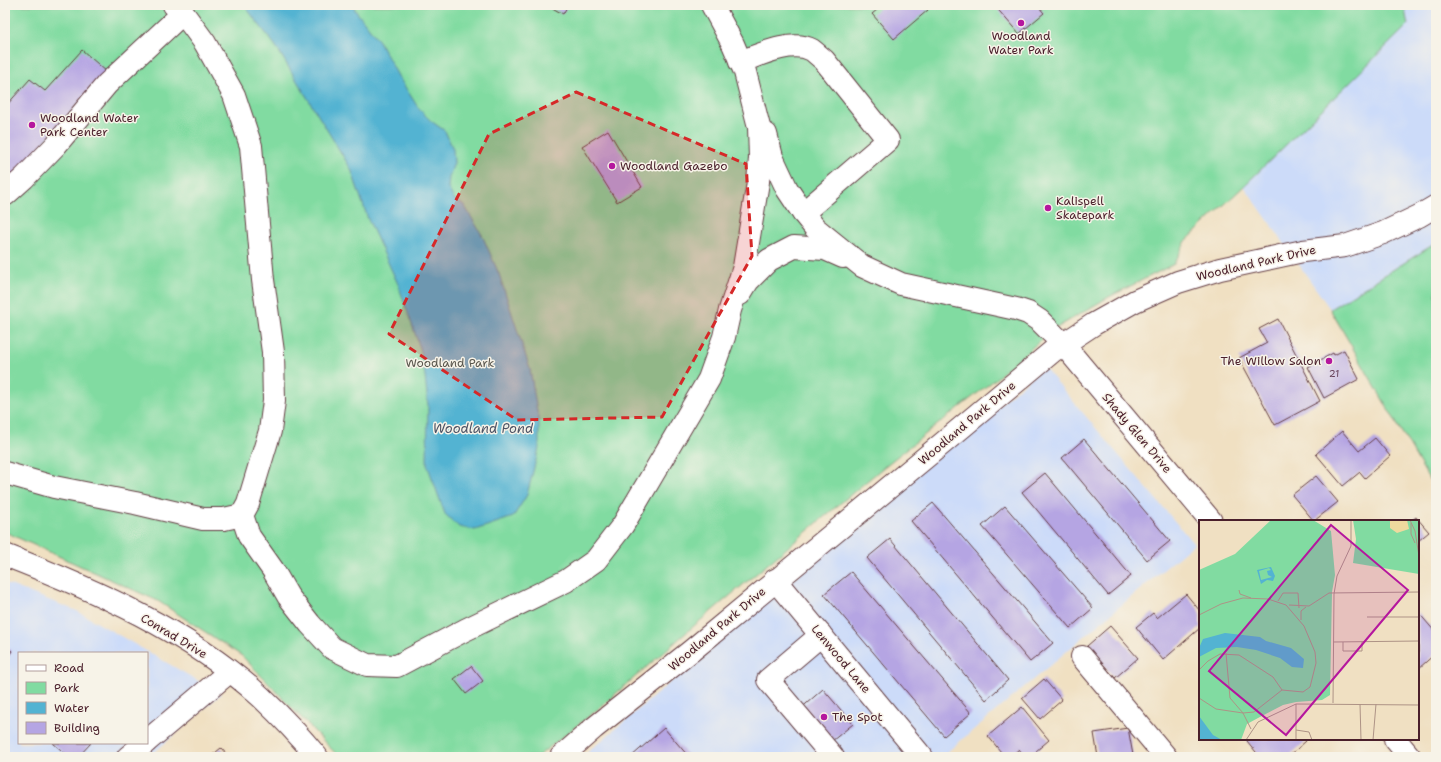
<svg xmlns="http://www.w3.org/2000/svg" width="1441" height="762" viewBox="0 0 1441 762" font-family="'Shantell Sans',sans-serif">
	<rect width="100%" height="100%" fill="#f7f3e8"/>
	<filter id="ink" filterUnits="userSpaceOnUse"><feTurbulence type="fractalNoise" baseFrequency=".025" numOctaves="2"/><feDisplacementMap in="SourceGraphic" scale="8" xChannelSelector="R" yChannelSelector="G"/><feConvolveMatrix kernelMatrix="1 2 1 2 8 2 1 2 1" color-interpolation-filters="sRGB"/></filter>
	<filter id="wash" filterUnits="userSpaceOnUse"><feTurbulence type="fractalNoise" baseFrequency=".012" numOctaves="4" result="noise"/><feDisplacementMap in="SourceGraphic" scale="16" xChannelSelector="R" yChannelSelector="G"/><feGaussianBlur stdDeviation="0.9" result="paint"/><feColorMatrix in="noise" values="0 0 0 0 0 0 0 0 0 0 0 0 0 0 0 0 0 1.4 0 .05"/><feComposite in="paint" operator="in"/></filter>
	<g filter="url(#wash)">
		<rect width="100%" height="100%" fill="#f0e0c2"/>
		<!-- built -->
		<g fill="#ccdbf9" fill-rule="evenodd">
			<polygon points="1404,5 1436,5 1436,243 1330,309 1244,186 1407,25"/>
			<polygon points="1044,367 1194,544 946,753 949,757 582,757"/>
			<path d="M5 583 77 611 221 694 149 757H5ZM19 653H147V743H19Z"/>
		</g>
		<!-- green -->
		<g fill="#81dba1" stroke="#667d66">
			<polygon points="5,5 1404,5 1408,25 1244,186 1186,241 1174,264 1107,298 1053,330 993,381 885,466 695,625 597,710 537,757 339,757 242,656 158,601 5,532"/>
			<polygon points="1436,243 1436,491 1330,309"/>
		</g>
		<!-- water -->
		<polygon fill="#53b3d2" stroke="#4e697e" points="244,5 354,5 355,10 379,41 398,76 419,109 431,121 445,131 453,149 454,163 449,177 448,188 454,199 464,205 482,235 499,274 530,369 539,423 539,448 527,495 513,517 475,530 459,527 445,514 427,464 428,405 425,376 421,351 398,284 368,219 351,169 275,45"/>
		<g id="blocks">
			<!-- building -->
			<g fill="#b5a5e3">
				<polygon points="547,5 568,5 563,14"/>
				<polygon points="883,5 923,5 928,10 894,39 872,14"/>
				<polygon points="994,5 1037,5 1044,13 1019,34"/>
				<polygon points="82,50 107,72 5,186 5,146 6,144 5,143 5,107 30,79 45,91"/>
				<polygon points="608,130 642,187 617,202 582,146"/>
				<polygon points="1278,319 1320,401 1275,425 1239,358 1267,343 1259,329"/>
				<polygon points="1344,350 1359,379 1324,398 1308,367 1333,353 1334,355"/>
				<polygon points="1342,431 1359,451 1375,438 1390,456 1365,478 1360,472 1343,486 1316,454"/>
				<polygon points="1084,439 1170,541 1147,560 1062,458"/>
				<polygon points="1045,473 1131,576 1108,595 1022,492"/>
				<polygon points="1316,476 1338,502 1314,521 1292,495"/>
				<polygon points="933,503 1053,643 1030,662 911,521"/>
				<polygon points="1005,506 1093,608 1070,628 982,526"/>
				<polygon points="1416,517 1429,532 1418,541 1418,521 1411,521"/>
				<polygon points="890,539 1008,680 986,700 867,558"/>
				<polygon points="851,572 971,713 944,736 824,594"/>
				<polygon points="1186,594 1200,611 1200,628 1163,660 1136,627 1153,613 1157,618"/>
				<polygon points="1418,612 1436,633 1436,653 1418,669"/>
				<polygon points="1110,626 1138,658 1115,678 1087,646"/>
				<polygon points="5,646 12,651 5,661"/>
				<polygon points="471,666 483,681 466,694 454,679"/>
				<polygon points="1044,679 1062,700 1040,719 1022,698"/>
				<polygon points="823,689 853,724 827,745 798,711"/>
				<polygon points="1022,707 1049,740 1029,757 1025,757 1019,749 1010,757 1005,757 988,736"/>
				<polygon points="664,728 689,757 631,757"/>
				<polygon points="1128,728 1133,755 1123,757 1098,757 1094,733"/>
				<polygon points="1249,739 1304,739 1306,741 1288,757 1260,757 1247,741"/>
				<polygon points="53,743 91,743 78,757 69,757"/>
				<polygon points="221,748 229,757 210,757"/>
			</g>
		</g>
	</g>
	<g filter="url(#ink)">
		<use href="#blocks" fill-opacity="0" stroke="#633c42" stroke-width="1"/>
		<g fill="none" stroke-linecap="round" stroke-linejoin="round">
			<!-- minor casing -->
			<g stroke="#633c42" stroke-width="24">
				<g id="minor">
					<polyline points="174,5 183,13 205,43 234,95 251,146 263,280 273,352 274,401 270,431 248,504 242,515"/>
					<path d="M740 62C759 55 792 39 812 50 816 53 820 57 824 60L888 140 803 213"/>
					<polyline points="766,134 772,157 787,189 803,213 815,228 862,266 901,284 1016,309 1028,313 1040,321 1063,344 1211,521"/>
					<polyline points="5,195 24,178 56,145 107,84 183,13"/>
					<polyline points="740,294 748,281 769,260 794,247 825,249 843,257"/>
					<polyline points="5,473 54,487 135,503 203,519 224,519 242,515 249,536 273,570 288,596 310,624 332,648 367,665 397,666 465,630 566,581 596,560 623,525 709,379 724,337 730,310 744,267 758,182 760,158 759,127 745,72 733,44 712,5"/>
					<path d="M5 555C95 590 189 631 261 697 281 716 300 736 317 757"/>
					<polyline points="775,580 922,757"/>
					<polyline points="821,635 768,680 833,757"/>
					<polyline points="1082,657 1166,757"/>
					<polyline points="1395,739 1410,757"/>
					<polyline points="147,741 229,672"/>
					<polyline points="128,757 145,743"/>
					<polyline points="561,757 594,728 691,651 943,443 1053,351 1094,324 1135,301 1178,282 1220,269 1303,251 1345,246 1383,233 1419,216 1436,206"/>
				</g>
			</g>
			<!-- minor -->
			<use href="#minor" stroke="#fff" stroke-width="22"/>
		</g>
	</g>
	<!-- marked area -->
	<path fill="#d62828" fill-opacity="0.2" stroke="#d62828" stroke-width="3" stroke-dasharray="8 5" stroke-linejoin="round" d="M576 92 746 164 752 256 662 417 517 420 389 334 489 134Z"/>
	<!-- markers -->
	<g fill="#b5179e" stroke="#f7f3e8" stroke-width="1.5">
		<circle cx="1021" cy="23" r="4"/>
		<circle cx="32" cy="125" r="4"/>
		<circle cx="612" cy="166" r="4"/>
		<circle cx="1048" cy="208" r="4"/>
		<circle cx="1329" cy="361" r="4"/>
		<circle cx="824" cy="717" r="4"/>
	</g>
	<g text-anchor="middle" stroke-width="3" stroke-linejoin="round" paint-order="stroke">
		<!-- number labels -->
		<g font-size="10" fill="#654059">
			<text x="1334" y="377">21</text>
		</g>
		<!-- poi labels -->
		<g font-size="12" fill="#4a1f2b" stroke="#f7f3e8" text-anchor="start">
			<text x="1021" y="40" text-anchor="middle">Woodland<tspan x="1021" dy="14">Water Park</tspan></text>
			<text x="40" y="122">Woodland Water<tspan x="40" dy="14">Park Center</tspan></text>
			<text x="620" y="170">Woodland Gazebo</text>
			<text x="1056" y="205">Kalispell<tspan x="1056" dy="14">Skatepark</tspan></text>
			<text x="1321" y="365" text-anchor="end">The Willow Salon</text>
			<text x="832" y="721">The Spot</text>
		</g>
		<!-- street labels -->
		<g font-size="12" fill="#4a1f2b" stroke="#f7f3e8">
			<text transform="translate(1256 263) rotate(-13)" y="4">Woodland Park Drive</text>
			<text transform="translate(967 423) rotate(-40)" y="4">Woodland Park Drive</text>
			<text transform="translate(1137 433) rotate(50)" y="4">Shady Glen Drive</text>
			<text transform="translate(717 629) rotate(-40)" y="4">Woodland Park Drive</text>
			<text transform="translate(174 636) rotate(31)" y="4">Conrad Drive</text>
			<text transform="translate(841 659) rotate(50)" y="4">Lenwood Lane</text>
		</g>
		<!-- park labels -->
		<g font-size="12" fill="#5a574e" stroke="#f7f3e8">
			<text x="450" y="367">Woodland Park</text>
		</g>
		<!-- water labels -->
		<g font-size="13" font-style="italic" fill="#4d5365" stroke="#f7f3e8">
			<text x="483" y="433">Woodland Pond</text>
		</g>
	</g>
	<!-- overview -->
	<g transform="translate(1199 520)">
		<rect width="220" height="220" fill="#f0e0c2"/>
		<path d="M72 0H114L132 11 136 55 133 72 131 175 123 180 97 182 84 185 59 198 48 204 42 220H0V50L36 34ZM154 0H220V54L154 43 157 19Z" fill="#81dba1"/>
		<path d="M191 0H208L210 9 198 13 191 8Z" fill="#eeda9e"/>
		<path d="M72 47 76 56 74 61 68 60 62 64 58 50ZM70 48 72 50 68 51 69 55 73 57 62 60 60 51ZM26 113 61 117 67 121 92 128 105 139 104 148 93 147 81 138 57 130 38 127 17 128 0 137V128L4 119ZM0 196 14 215 23 220H0Z" fill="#53b3d2" fill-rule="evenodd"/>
		<path fill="none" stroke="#ae9386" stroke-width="1" d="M211 0 216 11 220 36M212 3V14L216 23M40 70 41 74 52 78M79 81 84 73H99L100 88M90 85 110 86 130 73 220 72M0 95 22 84 44 78 69 79 87 85 105 106 116 132 117 143 111 167 104 172 83 170 55 192 44 193 31 178 27 133M168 97H220M102 100V91L107 87M134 122 220 121M144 122V131H163V122M0 150 9 141 21 134 40 135 74 157 83 170M0 178 17 189 44 193 52 209M134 183 135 74 138 56 152 26V0M97 184V220M161 184 162 220M97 210 110 212 113 220M47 220 59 202 97 184 220 185M174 220 177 184"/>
		<path fill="#b5179e" fill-opacity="0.15" stroke="#b5179e" stroke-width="2" d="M132 5 209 70 87 215 10 151Z"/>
		<rect width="220" height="220" fill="none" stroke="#4a1f2b" stroke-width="2"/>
	</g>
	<!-- margin -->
	<rect width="1441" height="762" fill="none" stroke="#f7f3e8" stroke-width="20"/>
	<!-- legend -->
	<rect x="18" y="652" width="130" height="92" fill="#f7f3e8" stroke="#b29e9c"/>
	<rect x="26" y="665" width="20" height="6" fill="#ffffff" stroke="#b29e9c"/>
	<text x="54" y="672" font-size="12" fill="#4a1f2b">Road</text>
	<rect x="26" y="682" width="20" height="12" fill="#81dba1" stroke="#b29e9c"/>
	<text x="54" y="692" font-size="12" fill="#4a1f2b">Park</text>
	<rect x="26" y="702" width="20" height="12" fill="#53b3d2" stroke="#b29e9c"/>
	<text x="54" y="712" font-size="12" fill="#4a1f2b">Water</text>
	<rect x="26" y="722" width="20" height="12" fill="#b5a5e3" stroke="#b29e9c"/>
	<text x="54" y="732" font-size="12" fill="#4a1f2b">Building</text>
</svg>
